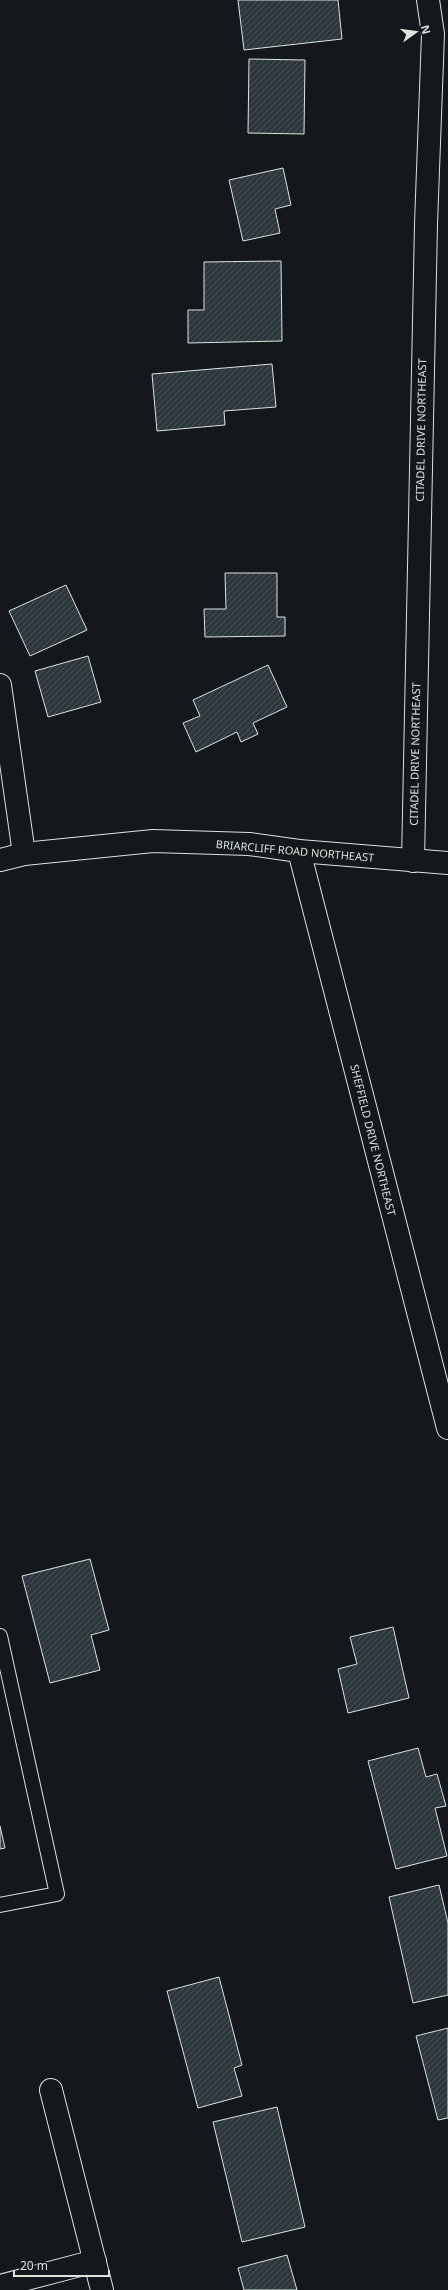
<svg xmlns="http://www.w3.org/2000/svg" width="448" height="2290" viewBox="0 0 448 2290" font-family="'Noto Sans',sans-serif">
	<defs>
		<pattern id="building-hatch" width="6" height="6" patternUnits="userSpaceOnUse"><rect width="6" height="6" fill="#2c363c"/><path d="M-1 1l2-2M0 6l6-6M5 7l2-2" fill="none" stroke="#4a5358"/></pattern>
	</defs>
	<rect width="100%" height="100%" fill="#14181c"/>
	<!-- building -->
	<g fill="url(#building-hatch)" stroke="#d8e6dc">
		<polygon points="238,0 338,0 342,39 244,50"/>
		<polygon points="249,59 305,60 304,134 248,133"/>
		<polygon points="283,168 291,205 275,209 280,233 243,241 229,180"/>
		<polygon points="281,261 282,341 188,343 188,310 204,310 204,262"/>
		<polygon points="272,364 276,407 224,411 225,425 157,431 152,374"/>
		<polygon points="225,573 277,573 277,617 285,617 285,636 205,637 204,609 226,609"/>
		<polygon points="66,585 87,630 30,656 9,611"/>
		<polygon points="88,656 101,702 48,717 35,671"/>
		<polygon points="268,665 287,707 253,723 258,734 241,742 237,732 196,752 183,723 200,716 193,700"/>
		<polygon points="90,1559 109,1630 91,1635 100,1670 50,1683 22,1576"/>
		<polygon points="393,1627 409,1698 348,1713 338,1669 357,1664 350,1637"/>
		<polygon points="418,1748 426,1777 437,1774 446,1806 435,1808 447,1856 396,1869 368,1761"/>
		<polygon points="0,1826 5,1848 0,1849"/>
		<polygon points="439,1885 448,1923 448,1995 413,2003 389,1897"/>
		<polygon points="219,1977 242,2065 234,2068 242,2096 198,2108 167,1991"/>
		<polygon points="448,2028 448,2118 438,2120 416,2036"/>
		<polygon points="277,2107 305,2227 242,2242 213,2122"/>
		<polygon points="287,2255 297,2290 244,2290 238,2268"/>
	</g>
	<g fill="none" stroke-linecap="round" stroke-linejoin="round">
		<!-- service casing -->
		<g stroke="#d8e6dc" stroke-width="16">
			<polyline id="service" points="0,1636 57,1894 0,1905"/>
		</g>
		<!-- minor casing -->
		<g stroke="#d8e6dc" stroke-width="24">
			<g id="minor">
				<polyline points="0,685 24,854"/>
				<polyline points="299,851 448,1428"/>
				<polyline points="413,861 426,224 433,34 428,0"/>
				<polyline points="51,2090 102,2290"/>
				<polyline points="0,2286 95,2261"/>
			</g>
		</g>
		<!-- secondary casing -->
		<g stroke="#d8e6dc" stroke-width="24">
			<polyline id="secondary" points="0,860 24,854 153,841 249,844 299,851 448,863"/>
		</g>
		<!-- service -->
		<use href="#service" stroke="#14181c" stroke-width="14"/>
		<!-- minor -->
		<use href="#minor" stroke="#14181c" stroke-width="22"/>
		<!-- secondary -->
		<use href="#secondary" stroke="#14181c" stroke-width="22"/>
	</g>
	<g text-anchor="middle" stroke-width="3" stroke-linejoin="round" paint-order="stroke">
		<!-- street labels -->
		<g font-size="11" fill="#d8e6dc" stroke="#14181c">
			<text transform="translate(421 430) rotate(-89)" y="4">CITADEL DRIVE NORTHEAST</text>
			<text transform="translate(415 754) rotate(-89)" y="4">CITADEL DRIVE NORTHEAST</text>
			<text transform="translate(295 851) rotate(5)" y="4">BRIARCLIFF ROAD NORTHEAST</text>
			<text transform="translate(373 1140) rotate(76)" y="4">SHEFFIELD DRIVE NORTHEAST</text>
		</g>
	</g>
	<!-- north arrow -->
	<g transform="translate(416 32) rotate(76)" stroke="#14181c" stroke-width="3" paint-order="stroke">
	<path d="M0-3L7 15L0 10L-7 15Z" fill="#d8e6dc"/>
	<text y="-6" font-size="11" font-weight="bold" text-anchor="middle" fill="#d8e6dc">N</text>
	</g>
	<!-- scale -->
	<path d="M14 2270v6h95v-6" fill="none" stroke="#d8e6dc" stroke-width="2"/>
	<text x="20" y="2270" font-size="12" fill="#d8e6dc" stroke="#14181c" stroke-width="3" paint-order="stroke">20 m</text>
</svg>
